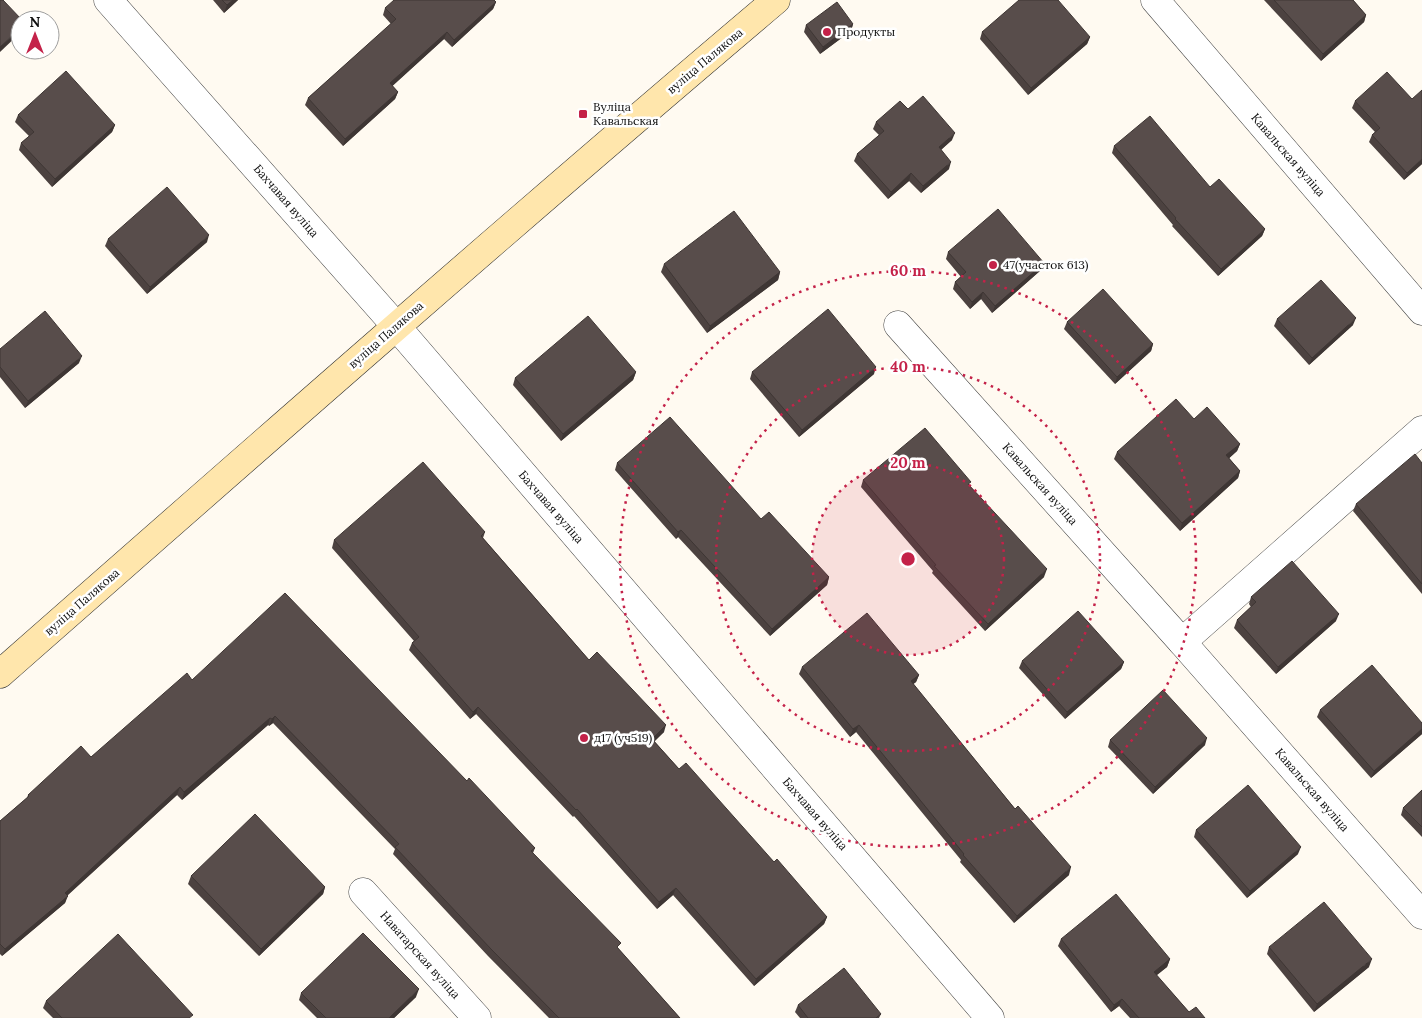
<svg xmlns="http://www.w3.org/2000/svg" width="1422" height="1018" viewBox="0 0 1422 1018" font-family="Lora,serif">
	<rect width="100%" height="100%" fill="#fffaf1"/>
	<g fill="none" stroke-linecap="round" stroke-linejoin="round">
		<!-- street casing -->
		<g stroke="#424242" stroke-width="29">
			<g id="street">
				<polyline points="108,0 396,326 990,1018"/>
				<polyline points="1155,0 1422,311"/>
				<polyline points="898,325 1182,642 1422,430"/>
				<polyline points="1182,642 1422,915"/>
				<polyline points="363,892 477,1018"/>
			</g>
		</g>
		<!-- secondary casing -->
		<g stroke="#313131" stroke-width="29">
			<path id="secondary" d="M0 674C257 448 515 221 776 0"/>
		</g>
		<!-- street -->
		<use href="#street" stroke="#fff" stroke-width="28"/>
		<!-- secondary -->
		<use href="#secondary" stroke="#ffe6ac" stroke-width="28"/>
	</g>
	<!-- wall -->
	<g fill="#4c4240">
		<polygon points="213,0 238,0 224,13"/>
		<polygon points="1264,0 1353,0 1366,15 1364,22 1321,61"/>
		<polygon points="496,2 493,9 452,47 444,39 392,86 398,92 395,99 343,146 305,105 308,98 391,24 383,15 385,8"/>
		<polygon points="853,24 851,31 820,54 804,32 806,25"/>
		<polygon points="982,32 1090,37 1087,44 1028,95 980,39"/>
		<polygon points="1355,101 1422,164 1404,180 1369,142 1372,135 1375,132 1352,108"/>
		<polygon points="908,109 952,140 941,150 949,169 921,193 909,181 888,199 854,161 857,154 879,135 873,129 876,122"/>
		<polygon points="18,115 115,125 112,132 52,187 19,150 21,143 29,136 15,122"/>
		<polygon points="1114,146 1210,187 1265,229 1262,236 1218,276 1172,226 1173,225 1112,153"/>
		<polygon points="108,239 207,242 147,294 105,246"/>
		<polygon points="948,252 1041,270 992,313 981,299 970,309 953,289 955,282 961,277 946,259"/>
		<polygon points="664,264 780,272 778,280 707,333 661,272"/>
		<polygon points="1277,319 1353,325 1309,365 1274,326"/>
		<polygon points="1067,322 1153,344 1151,351 1115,384 1064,329"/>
		<polygon points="0,349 79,363 25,408 0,377"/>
		<polygon points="636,372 633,380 561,441 513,385 515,378"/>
		<polygon points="752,372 874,374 799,437 750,379"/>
		<polygon points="1194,419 1240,444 1237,451 1229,458 1240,471 1238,478 1180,531 1114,459 1117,452"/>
		<polygon points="617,463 761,519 829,577 827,585 770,636 678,537 676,539 615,470"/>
		<polygon points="1422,463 1422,594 1353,511 1356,504"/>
		<polygon points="863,480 970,486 1044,577 985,631 932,573 933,571 861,487"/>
		<polygon points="485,532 483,538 589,660 664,732 654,741 679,769 774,862 827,917 824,924 754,986 673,895 657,909 574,816 573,817 476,714 470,719 409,650 412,643 414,641 332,548 334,540"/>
		<polygon points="1251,597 1336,621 1276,674 1234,628 1237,620 1251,607 1249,604"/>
		<polygon points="1022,661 1124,662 1121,669 1065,719 1019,668"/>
		<polygon points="802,667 919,675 916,682 913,684 1069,875 1014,923 960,862 961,860 856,732 850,737 799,674"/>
		<polygon points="192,680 467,781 535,848 533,853 680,1018 549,1018 488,956 393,854 395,849 273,723 269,726 268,725 182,800 177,795 67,896 65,903 2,956 0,954 0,821 27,798 28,795 91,757"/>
		<polygon points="1320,710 1422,723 1422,734 1371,778 1317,717"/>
		<polygon points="1110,740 1205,745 1153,794 1108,747"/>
		<polygon points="1422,790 1422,837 1401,815 1403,808"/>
		<polygon points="1196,830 1298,854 1247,898 1194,837"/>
		<polygon points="191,876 325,887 323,894 259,956 188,884"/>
		<polygon points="1061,939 1170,959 1167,967 1156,975 1189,1012 1205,1018 1130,1018 1119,1006 1111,1012 1058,946"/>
		<polygon points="1269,947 1369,967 1314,1012 1267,954"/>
		<polygon points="301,993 416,997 394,1018 317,1018 299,1000"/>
		<polygon points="46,1001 192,1018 53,1018 43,1008"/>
		<polygon points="798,1005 881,1014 879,1018 800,1018 795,1012"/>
	</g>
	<!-- shaded-wall -->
	<g fill="#3e3634">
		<polygon points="233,0 238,0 224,13 227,5"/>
		<polygon points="496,2 493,9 452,47 454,40"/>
		<polygon points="1366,15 1364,22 1321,61 1323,54"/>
		<polygon points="853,24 851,31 820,54 823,47"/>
		<polygon points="20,28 20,33 0,52 0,47"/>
		<polygon points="447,32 444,39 387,91 390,83"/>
		<polygon points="1090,37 1087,44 1028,95 1031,88"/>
		<polygon points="398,92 395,99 343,146 345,139"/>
		<polygon points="115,125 112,132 52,187 55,179"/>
		<polygon points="955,133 952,140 936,154 939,147"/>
		<polygon points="1422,159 1422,164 1404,180 1407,173"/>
		<polygon points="951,162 949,169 921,193 923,186"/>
		<polygon points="911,173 909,181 888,199 891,192"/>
		<polygon points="1265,229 1262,236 1218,276 1221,269"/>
		<polygon points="209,235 207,242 147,294 150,287"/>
		<polygon points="1044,263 1041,270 992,313 995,306"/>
		<polygon points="780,272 778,280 707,333 710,326"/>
		<polygon points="983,292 981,299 970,309 972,302"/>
		<polygon points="1356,318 1353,325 1309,365 1312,358"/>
		<polygon points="1153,344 1151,351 1115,384 1117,377"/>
		<polygon points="82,356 79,363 25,408 28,401"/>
		<polygon points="876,367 874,374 799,437 802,430"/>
		<polygon points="636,372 633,380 561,441 563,434"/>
		<polygon points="1240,444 1237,451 1224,463 1226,455"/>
		<polygon points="1240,471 1238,478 1180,531 1182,523"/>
		<polygon points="681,530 678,537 676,539 678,532"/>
		<polygon points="1047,569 1044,577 985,631 988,624"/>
		<polygon points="829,577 827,585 770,636 772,629"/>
		<polygon points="1339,614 1336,621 1276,674 1278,667"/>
		<polygon points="1124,662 1121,669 1065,719 1067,712"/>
		<polygon points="919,675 916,682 908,688 911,681"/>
		<polygon points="478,707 476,714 470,719 473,712"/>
		<polygon points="275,716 273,723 269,726 272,719"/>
		<polygon points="270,718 268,725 182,800 184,792"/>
		<polygon points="666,725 664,732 650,746 652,739"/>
		<polygon points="859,725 856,732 850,737 853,729"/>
		<polygon points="1422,729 1422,734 1371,778 1374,771"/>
		<polygon points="1207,738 1205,745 1153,794 1155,787"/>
		<polygon points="180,787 177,795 62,900 65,893"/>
		<polygon points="1301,847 1298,854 1247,898 1250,891"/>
		<polygon points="1071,867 1069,875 1014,923 1017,916"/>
		<polygon points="325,887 323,894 259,956 261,949"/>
		<polygon points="676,888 673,895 657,909 659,902"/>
		<polygon points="68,896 65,903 2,956 5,949"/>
		<polygon points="827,917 824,924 754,986 756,979"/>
		<polygon points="1170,959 1167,967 1151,980 1154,972"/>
		<polygon points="1372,959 1369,967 1314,1012 1317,1004"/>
		<polygon points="419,989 416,997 394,1018 389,1018"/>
		<polygon points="1122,999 1119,1006 1111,1012 1114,1005"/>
	</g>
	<!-- building -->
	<g fill="#584d4b" stroke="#3e3634">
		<polygon points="0,0 3,0 22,20 20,20 20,28 0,47"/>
		<polygon points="222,0 233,0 227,5"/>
		<polygon points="394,0 494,0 496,2 454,40 447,32 390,83 398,92 345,139 308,98 396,19 385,8"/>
		<polygon points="1019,0 1058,0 1090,37 1031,88 982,32"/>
		<polygon points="1274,0 1353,0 1366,15 1323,54"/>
		<polygon points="837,2 853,24 823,47 806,25"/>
		<polygon points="66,71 115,125 55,179 21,143 34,132 18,115"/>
		<polygon points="1387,72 1412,99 1422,90 1422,159 1407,173 1372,135 1380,128 1355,101"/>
		<polygon points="923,96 955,133 939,147 951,162 923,186 911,173 891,192 857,154 884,131 876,122 900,101 908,109"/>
		<polygon points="1150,116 1210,187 1219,179 1265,229 1221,269 1175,219 1176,218 1114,146"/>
		<polygon points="167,187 209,235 150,287 108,239"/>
		<polygon points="998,209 1044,263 995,306 983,292 972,302 955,282 966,272 948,252"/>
		<polygon points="734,211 780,272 710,326 664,264"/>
		<polygon points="1321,280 1356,318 1312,358 1277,319"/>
		<polygon points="1103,289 1153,344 1117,377 1067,322"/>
		<polygon points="828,309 876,367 802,430 752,372"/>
		<polygon points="45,311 82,356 28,401 0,367 0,349"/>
		<polygon points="588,316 636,372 563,434 515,378"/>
		<polygon points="1176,399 1194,419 1207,407 1240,444 1226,455 1240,471 1182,523 1117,452"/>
		<polygon points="670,417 761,519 769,512 829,577 772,629 681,530 678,532 617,463"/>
		<polygon points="925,428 971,482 968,484 1047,569 988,624 934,566 936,565 863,480"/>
		<polygon points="1415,454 1422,463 1422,584 1356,504"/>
		<polygon points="423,462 485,532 481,536 589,660 597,652 666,725 652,739 679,769 686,763 774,862 777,859 827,917 756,979 676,888 659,902 577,809 576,810 478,707 473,712 412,643 419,637 334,540"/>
		<polygon points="1292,561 1339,614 1278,667 1237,620 1256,602 1251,597"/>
		<polygon points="285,593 467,781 469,778 535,848 531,851 621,943 617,947 680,1018 559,1018 491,949 395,847 399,844 275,716 272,719 270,718 184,792 180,787 65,893 68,896 5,949 0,944 0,821 29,796 28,795 81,746 91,757 187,673 192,680"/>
		<polygon points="1078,611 1124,662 1067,712 1022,661"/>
		<polygon points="867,613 919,675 911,681 1015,809 1018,806 1071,867 1017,916 963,855 964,854 859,725 853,729 802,667"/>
		<polygon points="1372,665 1422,723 1422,729 1374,771 1320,710"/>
		<polygon points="1163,690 1207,738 1155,787 1110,740"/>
		<polygon points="1248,785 1301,847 1250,891 1196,830"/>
		<polygon points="1422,790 1422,827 1403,808"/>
		<polygon points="255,814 325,887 261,949 191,876"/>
		<polygon points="1116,894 1170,959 1154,972 1189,1012 1196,1007 1205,1018 1139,1018 1122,999 1114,1005 1061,939"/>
		<polygon points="1324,902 1372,959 1317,1004 1269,947"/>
		<polygon points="363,933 419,989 389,1018 326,1018 301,993"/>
		<polygon points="118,934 193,1015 189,1018 62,1018 46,1001"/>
		<polygon points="844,968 881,1014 876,1018 808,1018 798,1005"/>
	</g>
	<!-- distance rings -->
	<circle cx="908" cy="559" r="96" fill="#c42249" fill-opacity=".12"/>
	<g fill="none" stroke="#c42249" stroke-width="2.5" stroke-dasharray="2.5 5">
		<circle cx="908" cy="559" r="96"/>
		<circle cx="908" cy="559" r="192"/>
		<circle cx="908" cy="559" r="288"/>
	</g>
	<!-- markers -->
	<g fill="#c42249" stroke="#fff" stroke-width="2">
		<circle cx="827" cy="32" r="5"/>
		<rect x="578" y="109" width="10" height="10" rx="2.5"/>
		<circle cx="993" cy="265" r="5"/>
		<circle cx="584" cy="738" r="5"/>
	</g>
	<g text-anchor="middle" stroke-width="5" stroke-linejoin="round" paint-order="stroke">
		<!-- poi labels -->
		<g font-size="12" fill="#0f0f0f" stroke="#fff" text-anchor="start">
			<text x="837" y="36">Продукты</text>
			<text x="593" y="111">Вуліца<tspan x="593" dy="14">Кавальская</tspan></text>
			<text x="1003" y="269">47(участок 613)</text>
			<text x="594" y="742">д17 (уч519)</text>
		</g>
		<!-- street labels -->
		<g font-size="12" fill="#0f0f0f" stroke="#fff">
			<text transform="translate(705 61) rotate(-40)" y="4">вуліца Палякова</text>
			<text transform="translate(1288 155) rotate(49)" y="4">Кавальская вуліца</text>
			<text transform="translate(286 201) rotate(49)" y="4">Бахчавая вуліца</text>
			<text transform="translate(386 335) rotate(-41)" y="4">вуліца Палякова</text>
			<text transform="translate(1040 484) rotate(48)" y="4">Кавальская вуліца</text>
			<text transform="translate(551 507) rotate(49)" y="4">Бахчавая вуліца</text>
			<text transform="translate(82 602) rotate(-41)" y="4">вуліца Палякова</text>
			<text transform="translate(1312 790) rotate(49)" y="4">Кавальская вуліца</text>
			<text transform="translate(815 814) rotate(49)" y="4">Бахчавая вуліца</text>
			<text transform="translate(420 955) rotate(48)" y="4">Наватарская вуліца</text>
		</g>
	</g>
	<circle cx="908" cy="559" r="8" fill="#c42249" stroke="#fff" stroke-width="2.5"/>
	<g font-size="15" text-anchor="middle" font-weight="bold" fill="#c42249" stroke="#fff" stroke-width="5" stroke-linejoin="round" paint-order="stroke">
		<text x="908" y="276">60 m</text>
		<text x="908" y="372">40 m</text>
		<text x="908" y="468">20 m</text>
	</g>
	<!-- north arrow -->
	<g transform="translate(35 35)"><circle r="24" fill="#ffffff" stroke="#9f9f9f"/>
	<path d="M0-4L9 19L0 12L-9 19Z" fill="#c42249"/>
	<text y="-8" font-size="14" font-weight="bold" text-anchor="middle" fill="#0f0f0f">N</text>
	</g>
</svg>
